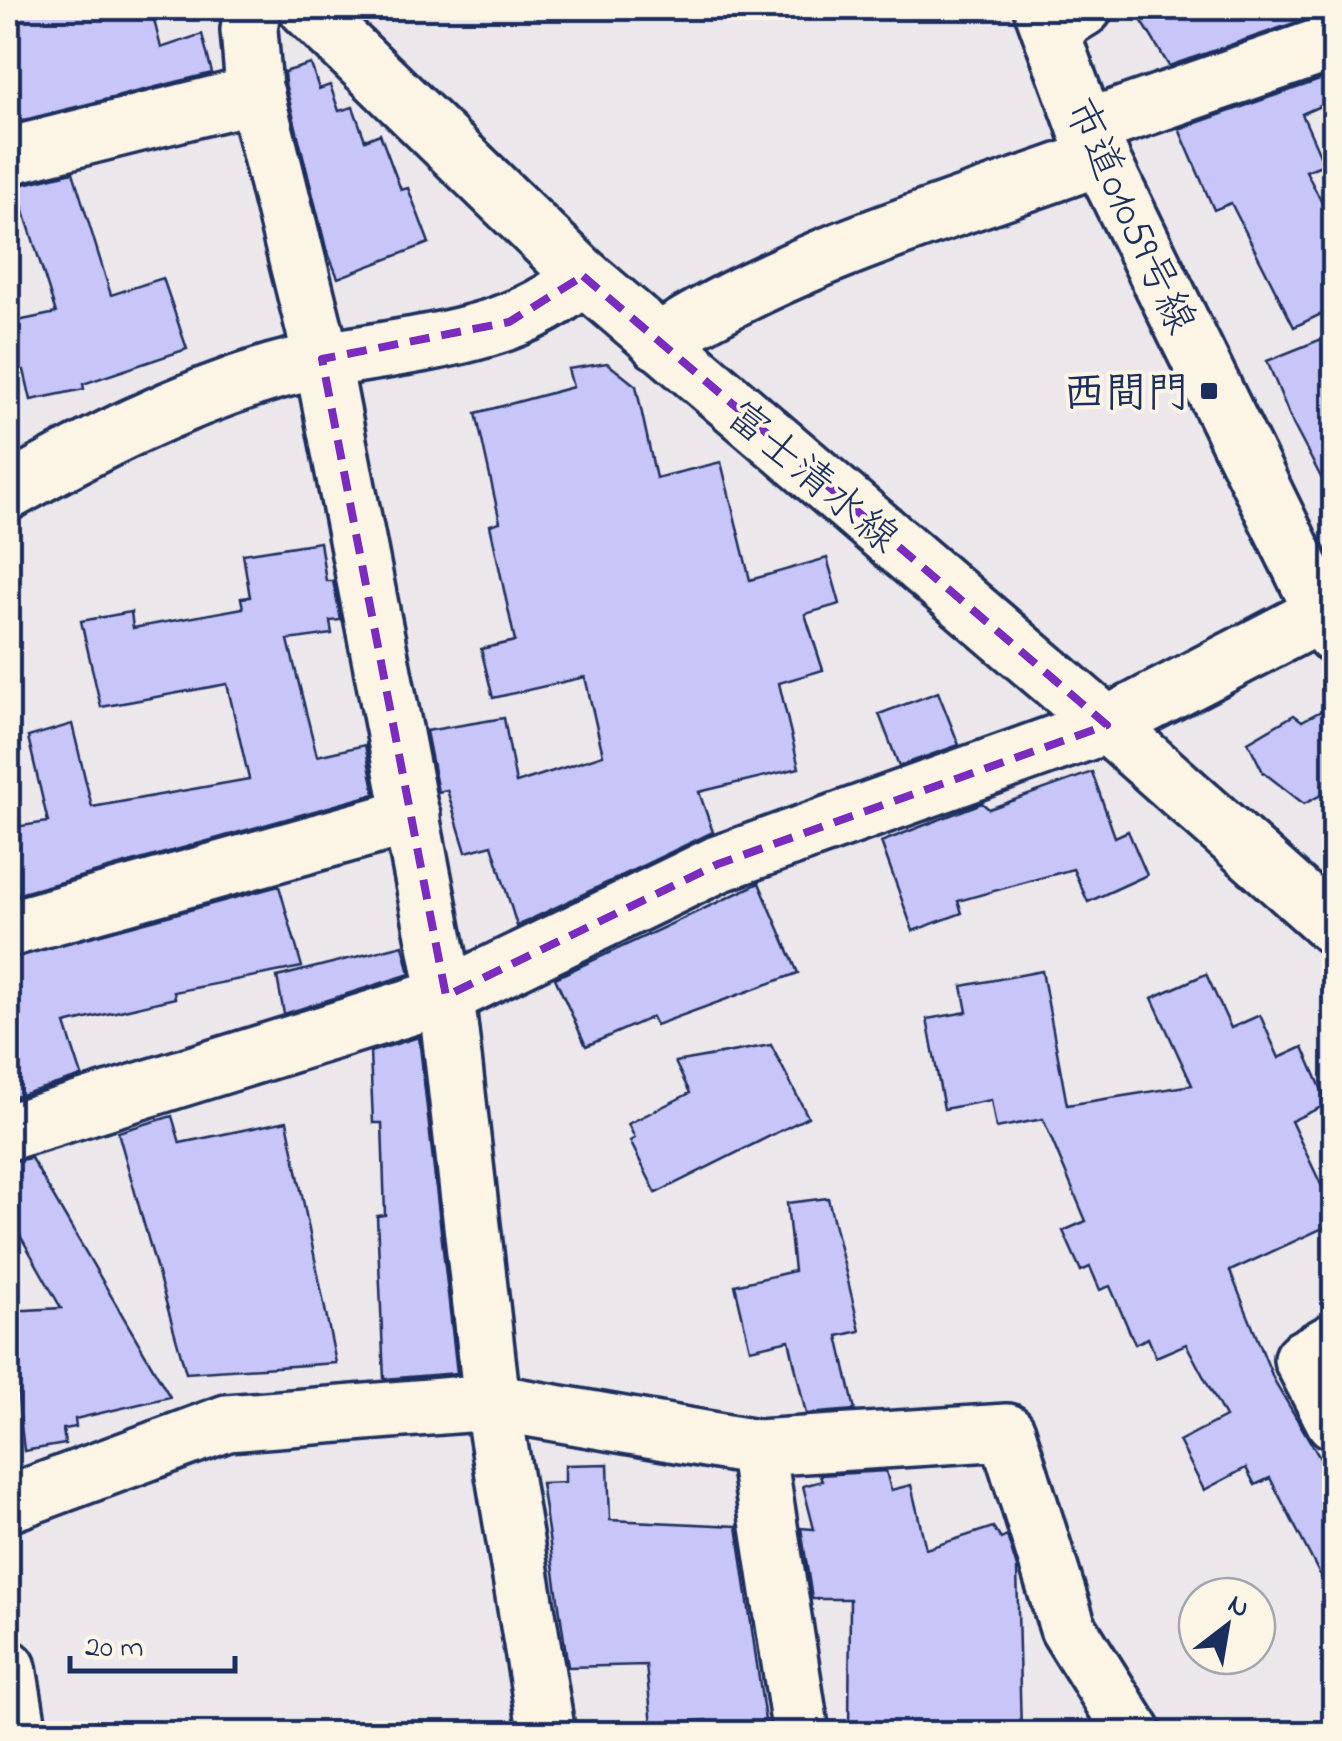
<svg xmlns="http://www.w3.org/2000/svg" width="1342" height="1741" viewBox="0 0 1342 1741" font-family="'Indie Flower','Klee One',sans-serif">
	<rect width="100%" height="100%" fill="#ece7eb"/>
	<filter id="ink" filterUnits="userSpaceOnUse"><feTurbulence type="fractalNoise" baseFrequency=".01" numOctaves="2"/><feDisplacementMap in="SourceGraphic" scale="20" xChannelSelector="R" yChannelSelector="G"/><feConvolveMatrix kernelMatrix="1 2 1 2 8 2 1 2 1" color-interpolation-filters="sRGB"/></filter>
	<g filter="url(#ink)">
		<!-- building -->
		<g fill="#c8c5f8" stroke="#1b2f5e" stroke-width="2.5">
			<polygon points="45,8 151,8 161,48 202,34 212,73 12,123 8,109 8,17"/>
			<polygon points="1134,8 1316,8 1320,14 1169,66"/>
			<polygon points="311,64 319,89 330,85 339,111 353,107 365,140 380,134 401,190 408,188 429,243 338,278 326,248 285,83 284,72"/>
			<polygon points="1334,75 1334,100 1302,114 1324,164 1306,171 1334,227 1334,308 1294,327 1231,203 1214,210 1179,129"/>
			<polygon points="73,172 111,295 163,278 187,349 83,384 84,389 31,400 24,370 8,374 8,323 56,313 16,186"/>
			<polygon points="1334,334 1334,502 1293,424 1267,361"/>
			<polygon points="607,363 636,386 656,478 721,462 750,580 827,558 840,604 805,614 823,670 779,683 799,768 699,792 713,832 517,926 492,845 466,852 447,790 438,792 426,731 504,718 516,783 603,755 585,677 493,698 481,649 515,641 490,525 500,522 476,413 573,387 568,369"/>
			<polygon points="320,542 326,581 333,581 341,620 330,621 332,634 288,640 317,756 365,745 375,794 8,897 8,828 48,822 28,737 72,724 92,807 249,779 227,684 101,707 81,621 131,612 133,628 243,608 241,598 250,597 243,554"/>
			<polygon points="938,692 959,745 899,766 879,714"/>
			<polygon points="1334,704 1334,788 1304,804 1263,772 1248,742 1294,715 1302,721"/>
			<polygon points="1092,772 1115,837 1128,831 1147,875 1088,902 1073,869 958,901 962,913 913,931 881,842 982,803 989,809"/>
			<polygon points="759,883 798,973 656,1025 652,1017 586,1046 555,978"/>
			<polygon points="279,886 302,967 174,992 175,998 65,1024 82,1076 8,1099 8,959"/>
			<polygon points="403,945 410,974 284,1014 277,977"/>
			<polygon points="1042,971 1067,1105 1192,1085 1152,998 1206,974 1231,1028 1260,1015 1279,1058 1303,1047 1328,1104 1291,1121 1334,1212 1334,1223 1230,1271 1274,1380 1334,1482 1334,1602 1270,1478 1255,1485 1246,1468 1204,1490 1179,1441 1225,1417 1186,1344 1156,1357 1148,1338 1135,1344 1110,1286 1100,1290 1090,1267 1081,1271 1063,1231 1086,1221 1043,1119 996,1128 991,1100 944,1109 927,1019 967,1012 962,986"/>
			<polygon points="419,1037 457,1373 384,1379 377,1216 385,1215 382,1123 373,1123 370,1052"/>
			<polygon points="771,1045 808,1117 656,1193 630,1141 635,1138 628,1124 690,1093 675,1062"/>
			<polygon points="172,1116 180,1143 287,1121 336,1363 186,1373 118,1132"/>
			<polygon points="31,1158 170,1397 75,1419 76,1427 63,1429 65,1444 24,1451 8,1311 61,1308 8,1214 8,1162"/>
			<polygon points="828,1198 860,1331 838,1336 855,1410 806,1414 789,1340 750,1349 735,1285 794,1271 787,1203"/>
			<polygon points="608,1464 610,1520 737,1526 766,1727 707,1732 706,1720 652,1725 646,1665 568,1667 541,1483 565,1482 565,1465"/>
			<polygon points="886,1471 891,1490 911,1485 926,1549 993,1527 1001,1539 1007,1536 1017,1568 1021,1734 849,1734 850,1599 812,1599 801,1528 814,1529 803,1486 822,1481 820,1475"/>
		</g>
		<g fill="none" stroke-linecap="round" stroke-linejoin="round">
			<!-- minor casing -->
			<g stroke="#1b2f5e" stroke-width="62">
				<g id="minor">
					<polyline points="252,8 249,30 254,88 322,359 446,996 492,1402 547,1734"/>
					<polyline points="1050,29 1084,8"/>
					<polyline points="1086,128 1334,42"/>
					<polyline points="8,156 256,94"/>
					<path d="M658 342C791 256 953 211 1101 157"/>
					<path d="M8 492C94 444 177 401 273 372 369 344 510 349 583 276"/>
					<polyline points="8,929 412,816"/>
					<polyline points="8,1132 446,996 718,864 1107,725 1334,607"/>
					<polyline points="1334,1341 1302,1359 1334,1421"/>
					<polyline points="757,1448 1007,1432 1068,1628 1134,1734"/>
					<polyline points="8,1504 227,1423 492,1402 757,1448 801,1734"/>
					<polyline points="8,1668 19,1734"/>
				</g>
			</g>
			<!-- tertiary casing -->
			<g stroke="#1b2f5e" stroke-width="62">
				<polyline id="tertiary" points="1042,8 1086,128 1334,635"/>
			</g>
			<!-- secondary casing -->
			<g stroke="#1b2f5e" stroke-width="62">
				<polyline id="secondary" points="307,8 583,276 1107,725 1334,927"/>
			</g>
			<!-- minor -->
			<use href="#minor" stroke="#fcf5e5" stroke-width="55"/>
			<!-- tertiary -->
			<use href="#tertiary" stroke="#fcf5e5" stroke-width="55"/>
			<!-- secondary -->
			<use href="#secondary" stroke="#fcf5e5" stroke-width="55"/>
		</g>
	</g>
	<!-- marked area -->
	<path fill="none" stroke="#7b2cbf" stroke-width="8" stroke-dasharray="20 12" stroke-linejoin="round" d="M583 276 1107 725 718 864 446 996 322 359 509 322Z"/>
	<!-- markers -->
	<rect fill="#1b2f5e" stroke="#fcf5e5" stroke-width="4" x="1199" y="381" width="20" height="20" rx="5"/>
	<g text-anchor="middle" stroke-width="8" stroke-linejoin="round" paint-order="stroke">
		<!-- street labels -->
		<g font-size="42" fill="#1b2f5e" stroke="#fcf5e5">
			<text transform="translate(1132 215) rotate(65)" y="15">市道01059号線</text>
			<text transform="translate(814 475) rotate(40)" y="15">富士清水線</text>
		</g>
		<!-- poi labels -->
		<g font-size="42" font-weight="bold" fill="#1b2f5e" stroke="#fcf5e5" text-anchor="end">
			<text x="1189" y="406">西間門</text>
		</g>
	</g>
	<!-- margin -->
	<rect width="1342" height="1741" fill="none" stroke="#fcf5e5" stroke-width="40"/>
	<rect x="20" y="20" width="1302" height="1701" fill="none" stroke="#1b2f5e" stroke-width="4" filter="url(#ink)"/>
	<!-- north arrow -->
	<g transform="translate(1227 1626) rotate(31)"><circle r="48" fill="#fcf5e5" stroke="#a2a6af" stroke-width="2.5"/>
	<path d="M0-8L18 38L0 25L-18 38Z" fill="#1b2f5e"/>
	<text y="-15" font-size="28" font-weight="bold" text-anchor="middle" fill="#1b2f5e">N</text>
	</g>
	<!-- scale -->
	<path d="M70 1656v15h165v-15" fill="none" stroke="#1b2f5e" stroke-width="5"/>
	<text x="85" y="1656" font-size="30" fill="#1b2f5e" stroke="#fcf5e5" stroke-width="8" paint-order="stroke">20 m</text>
</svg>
